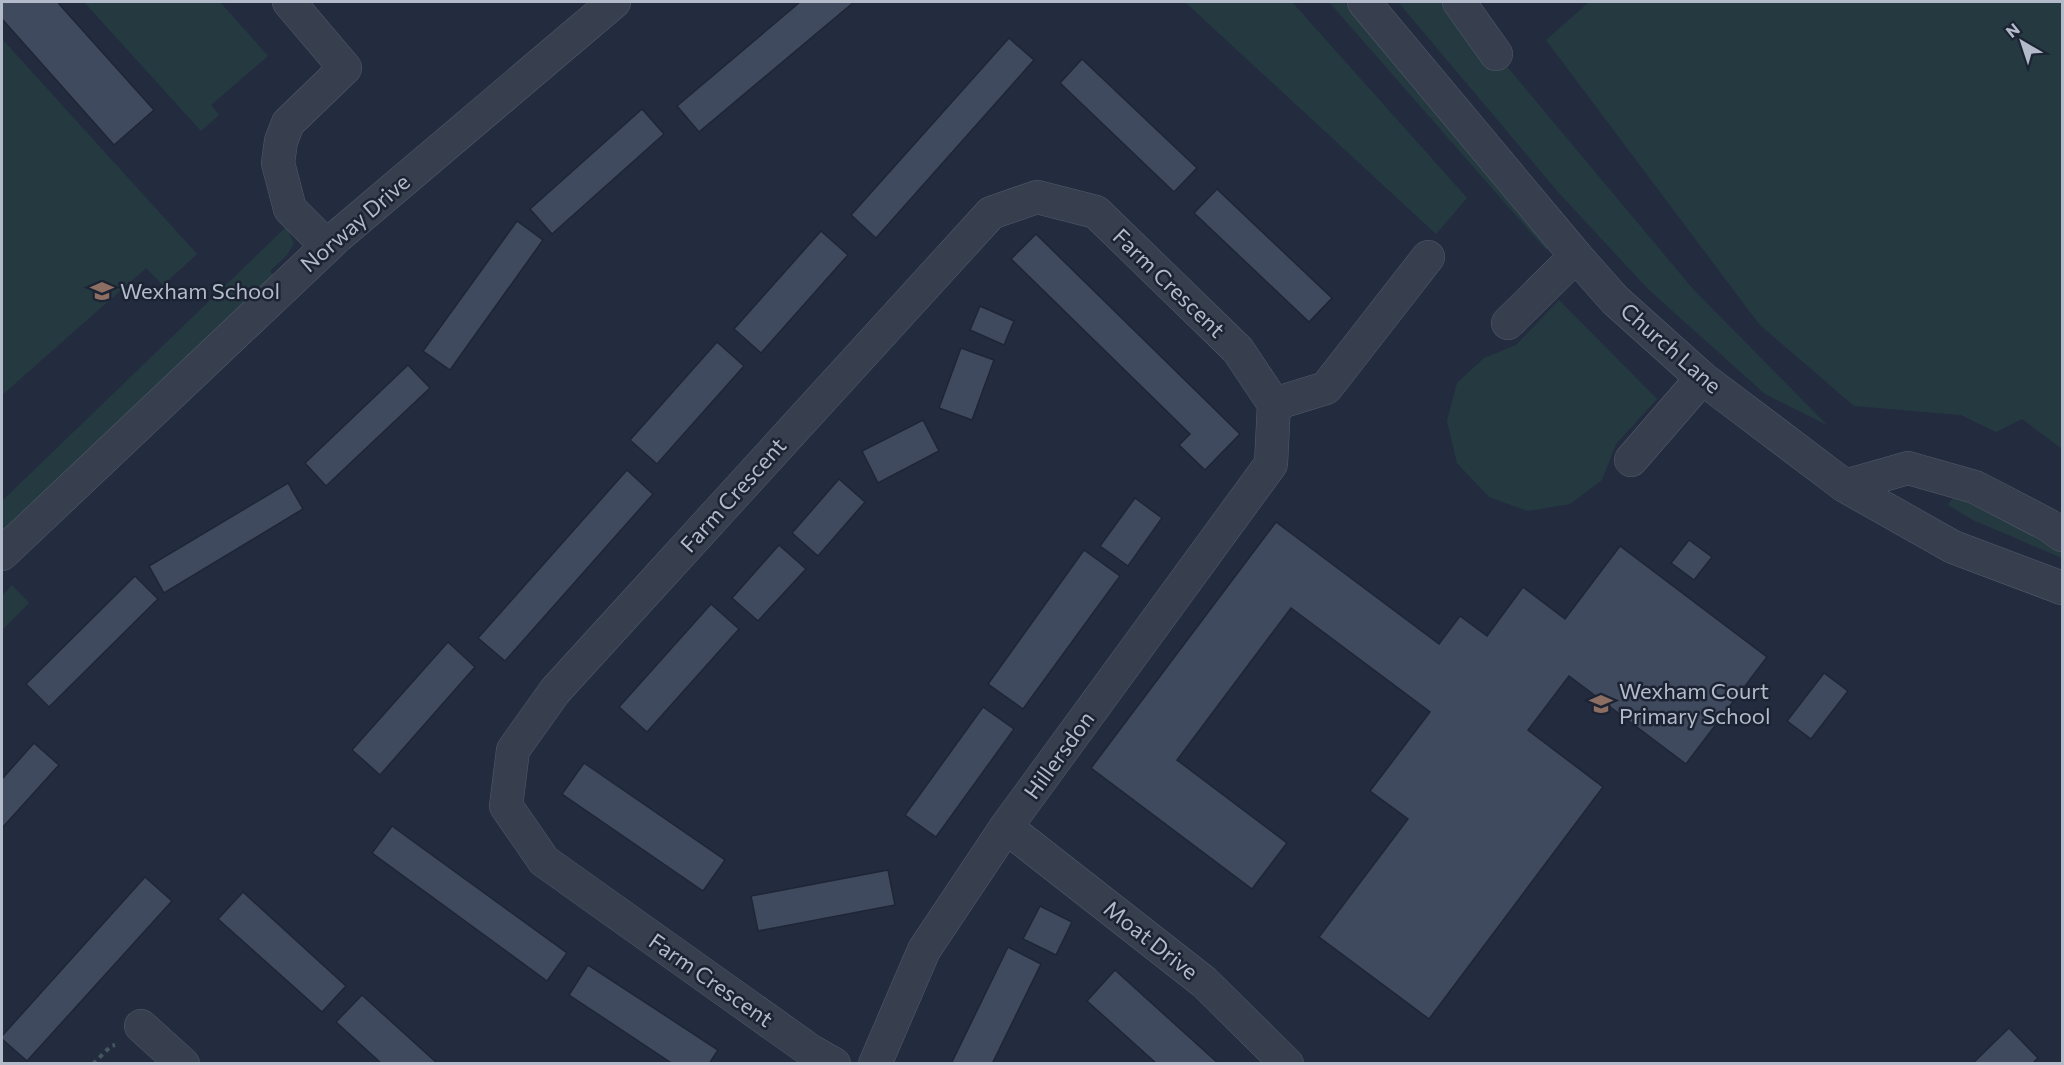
<svg xmlns="http://www.w3.org/2000/svg" width="2064" height="1065" viewBox="0 0 2064 1065" font-family="Commissioner,sans-serif">
	<rect width="100%" height="100%" fill="#232c3f"/>
	<!-- green -->
	<g fill="#253a40">
		<polygon points="84,2 220,2 268,56 211,105 219,115 201,131"/>
		<polygon points="1185,2 1292,2 1467,198 1436,234"/>
		<polygon points="1329,2 1345,2 1548,240 1547,251"/>
		<polygon points="1398,2 1453,2 1693,289 1827,425 1765,394 1648,289 1559,193"/>
		<polygon points="1589,2 2062,2 2062,449 2022,419 1996,432 1961,415 1854,406 1759,324 1546,40"/>
		<polygon points="2,39 197,254 163,285 146,268 2,395"/>
		<polygon points="286,227 294,243 287,255 270,271 276,279 2,537 2,501"/>
		<polygon points="1559,300 1657,399 1616,444 1602,480 1570,504 1528,511 1489,497 1457,463 1447,421 1457,383 1484,358 1516,345"/>
		<polygon points="1960,488 2062,541 2062,558 1973,520 1948,505"/>
		<polygon points="12,585 29,603 2,630 2,596"/>
	</g>
	<!-- building -->
	<g fill="#3f4a5e" stroke="#1e2636" stroke-width="1.5">
		<polygon points="2,2 62,2 59,4 154,110 114,145 2,19"/>
		<polygon points="800,2 854,2 699,132 677,106"/>
		<polygon points="1009,38 1034,60 876,238 851,215"/>
		<polygon points="1082,59 1197,168 1174,192 1060,83"/>
		<polygon points="642,109 664,134 552,234 530,209"/>
		<polygon points="1217,189 1332,298 1309,322 1194,213"/>
		<polygon points="517,221 543,240 450,370 423,351"/>
		<polygon points="821,231 848,255 761,353 734,329"/>
		<polygon points="1036,234 1240,434 1205,470 1179,445 1190,434 1011,259"/>
		<polygon points="980,306 1014,321 1004,345 970,330"/>
		<polygon points="717,342 744,366 657,464 630,440"/>
		<polygon points="961,348 994,360 972,420 939,408"/>
		<polygon points="408,365 430,388 326,486 305,463"/>
		<polygon points="923,420 939,451 878,483 862,451"/>
		<polygon points="627,470 653,494 505,661 478,638"/>
		<polygon points="839,479 865,502 818,556 792,533"/>
		<polygon points="288,483 303,509 164,593 149,566"/>
		<polygon points="1135,498 1162,518 1128,566 1100,546"/>
		<polygon points="1276,522 1439,644 1460,616 1487,636 1523,587 1565,619 1620,546 1767,657 1686,764 1569,676 1528,730 1603,787 1429,1019 1319,937 1408,819 1370,791 1430,712 1291,608 1177,760 1287,843 1252,889 1091,768"/>
		<polygon points="1689,540 1712,557 1694,580 1671,563"/>
		<polygon points="779,545 806,569 758,621 732,598"/>
		<polygon points="1084,550 1120,576 1023,709 988,684"/>
		<polygon points="135,576 158,599 49,707 26,684"/>
		<polygon points="711,604 739,629 647,732 619,707"/>
		<polygon points="448,642 475,667 380,775 352,750"/>
		<polygon points="1824,673 1848,691 1811,739 1787,721"/>
		<polygon points="983,707 1014,729 936,837 905,815"/>
		<polygon points="34,743 59,765 2,828 2,779"/>
		<polygon points="584,763 725,860 703,891 562,794"/>
		<polygon points="392,826 567,953 547,981 372,853"/>
		<polygon points="888,870 895,905 758,931 751,896"/>
		<polygon points="145,877 172,901 27,1061 2,1039 2,1036"/>
		<polygon points="243,892 346,986 322,1012 218,919"/>
		<polygon points="1040,906 1072,922 1056,955 1023,939"/>
		<polygon points="1008,947 1041,964 992,1064 951,1064"/>
		<polygon points="588,965 718,1050 709,1064 673,1064 569,995"/>
		<polygon points="1115,970 1219,1064 1157,1064 1087,1001"/>
		<polygon points="362,995 438,1064 382,1064 336,1022"/>
		<polygon points="2009,1028 2038,1058 2032,1064 1972,1064"/>
	</g>
	<g fill="none" stroke-linecap="round" stroke-linejoin="round">
		<!-- minor casing -->
		<g stroke="#525a6a" stroke-width="34">
			<g id="minor">
				<polyline points="289,2 345,68 288,123 281,141 278,163 290,209 327,246"/>
				<polyline points="1364,2 1576,256 1615,300 1702,378 1845,486 1953,547 2062,588"/>
				<polyline points="1459,2 1496,54"/>
				<polyline points="1508,323 1576,256"/>
				<polyline points="1274,404 1326,388 1428,257"/>
				<polyline points="1631,460 1702,378"/>
				<polyline points="1845,486 1908,468 1975,487 2048,525 2062,535"/>
				<polyline points="2,554 338,236 614,2"/>
				<polyline points="1006,827 1204,982 1287,1064"/>
				<polyline points="141,1026 183,1064"/>
				<polyline points="834,1064 811,1051 544,861 506,806 513,750 555,691 991,213 1037,197 1096,212 1238,350 1274,404 1271,464 1006,827 924,950 875,1064"/>
			</g>
		</g>
		<!-- path -->
		<polyline stroke="#43575d" stroke-width="4" stroke-dasharray="4.5 4.5" stroke-linecap="butt" points="93,1064 111,1046 115,1045"/>
		<!-- minor -->
		<use href="#minor" stroke="#373f4f" stroke-width="33"/>
	</g>
	<!-- icons -->
	<defs>
		<g id="school-bare" transform="scale(1.8)"><path d="M0-5L7-2L0 1L-7-2ZM-4 1L0 2.5L4 1V4Q0 6-4 4Z" fill="#8d6e63" stroke="#1c2434" stroke-width="2.5" paint-order="stroke"/></g>
	</defs>
	<g fill-rule="evenodd">
		<use href="#school-bare" x="102" y="291"/>
		<use href="#school-bare" x="1601" y="704"/>
	</g>
	<g text-anchor="middle" stroke-width="5" stroke-linejoin="round" paint-order="stroke">
		<!-- street labels -->
		<g font-size="22" fill="#b3baca" stroke="#1c2434">
			<text transform="translate(355 223) rotate(-41)" y="8">Norway Drive</text>
			<text transform="translate(1169 283) rotate(44)" y="8">Farm Crescent</text>
			<text transform="translate(1671 348) rotate(41)" y="8">Church Lane</text>
			<text transform="translate(733 495) rotate(-48)" y="8">Farm Crescent</text>
			<text transform="translate(1059 755) rotate(-54)" y="8">Hillersdon</text>
			<text transform="translate(1151 940) rotate(38)" y="8">Moat Drive</text>
			<text transform="translate(711 980) rotate(35)" y="8">Farm Crescent</text>
		</g>
		<!-- poi labels -->
		<g font-size="22" fill="#b3baca" stroke="#1c2434" text-anchor="start">
			<text x="120" y="299">Wexham School</text>
			<text x="1619" y="699">Wexham Court<tspan x="1619" dy="25">Primary School</tspan></text>
		</g>
	</g>
	<!-- border -->
	<rect width="2064" height="1065" fill="none" stroke="#b3baca" stroke-width="6"/>
	<!-- north arrow -->
	<g transform="translate(2022 42) rotate(321)" stroke="#1c2434" stroke-width="4.5" paint-order="stroke">
	<path d="M0-4.5L10 22L0 15L-10 22Z" fill="#b3baca"/>
	<text y="-9" font-size="16" font-weight="bold" text-anchor="middle" fill="#b3baca">N</text>
	</g>
</svg>
